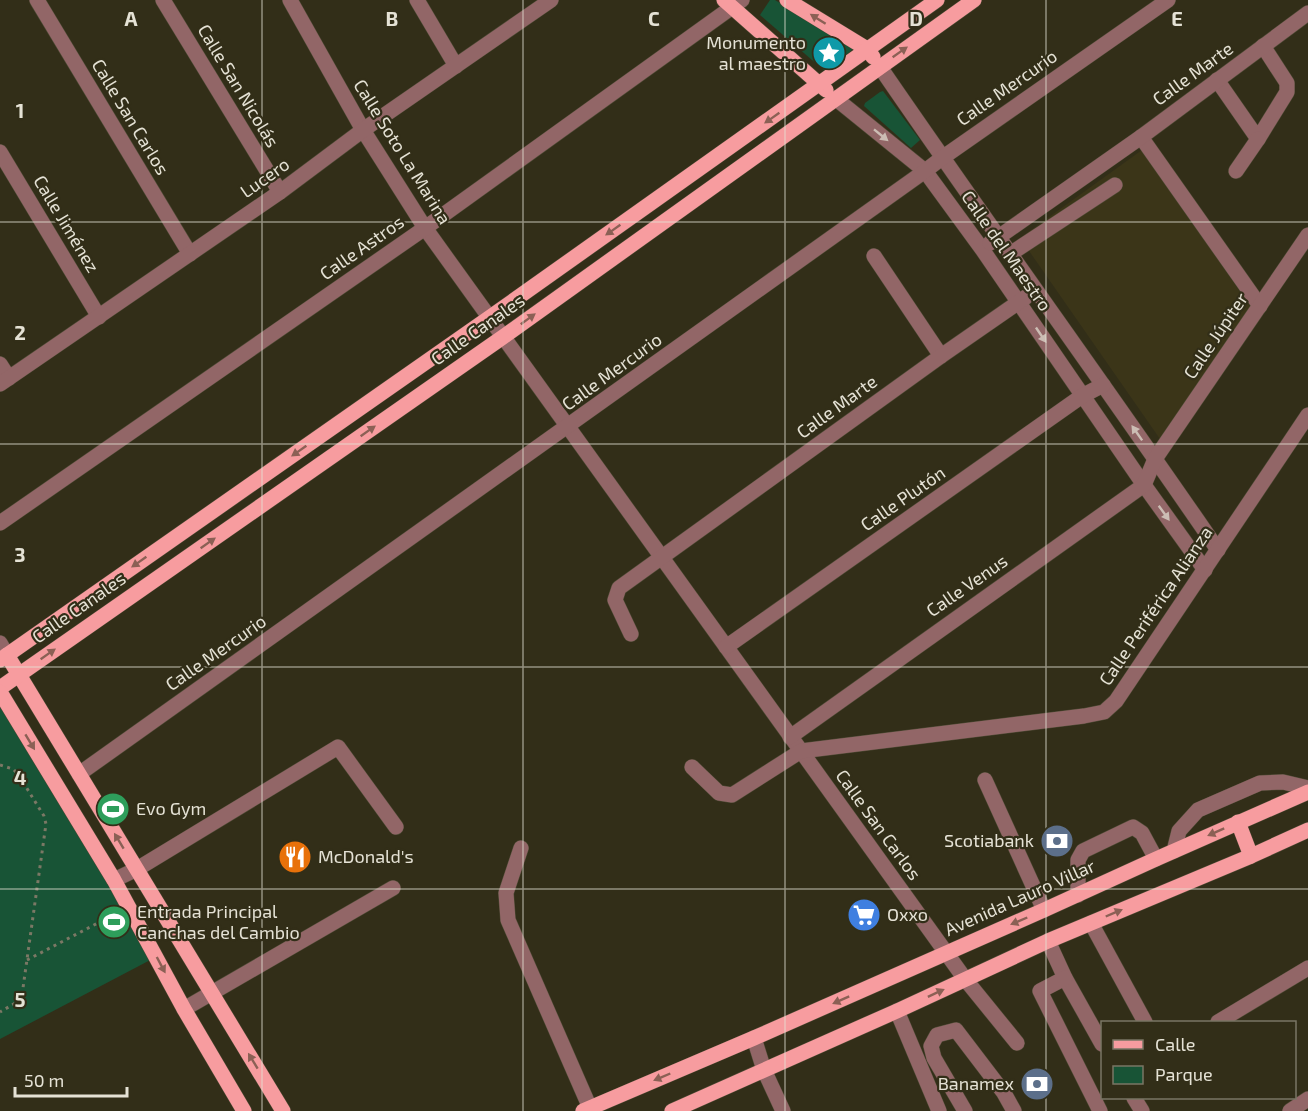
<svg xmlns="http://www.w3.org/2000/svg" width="1308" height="1111" viewBox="0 0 1308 1111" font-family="'Exo 2',sans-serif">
	<rect width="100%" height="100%" fill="#322e18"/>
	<!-- built -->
	<polygon fill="#3b3518" points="1142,150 1252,309 1160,439 1020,238"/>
	<!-- green -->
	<g fill="#185436">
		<polygon points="770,0 775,0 854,48 827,73 760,15"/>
		<polygon points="883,91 920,140 911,148 864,106 865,103 880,92"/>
		<polygon points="0,705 156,957 0,1039"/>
	</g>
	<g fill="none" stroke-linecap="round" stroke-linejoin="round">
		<!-- minor casing -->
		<g stroke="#4f4b36" stroke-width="16">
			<g id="minor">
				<polyline points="37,0 190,254"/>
				<polyline points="163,0 280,192"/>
				<polyline points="290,0 363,130 425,228 965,979 1017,1043"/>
				<polyline points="417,0 456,66"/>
				<path d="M880 67C991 229 1107 388 1218 550"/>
				<polyline points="1217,80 1258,139 1287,92 1287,83 1263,46"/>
				<polyline points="835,98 925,171 982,249 1144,485 1205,570"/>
				<polyline points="1141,137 1260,306"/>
				<polyline points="0,152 99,317"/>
				<polyline points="1236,171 1258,139"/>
				<polyline points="990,243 1141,137 1308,13"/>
				<polyline points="1010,254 1115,185"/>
				<polyline points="874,256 941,356"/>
				<polyline points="0,364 9,378"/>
				<polyline points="0,384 280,192 363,130 551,0"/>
				<polyline points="0,523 425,228 742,0"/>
				<polyline points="631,634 615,600 619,588 941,356 1026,297"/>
				<polyline points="0,643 7,655"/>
				<polyline points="726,647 1082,396 1103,385"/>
				<polyline points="790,737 1144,485 1155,459 1308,235"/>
				<polyline points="692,767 719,793 732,795 801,751 1084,716 1104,712 1116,701 1308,415"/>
				<polyline points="79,774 925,171 942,158 1168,0"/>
				<polyline points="985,780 1044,910"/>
				<polyline points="521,848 506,893 508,920 590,1108"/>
				<polyline points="1174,851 1179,831 1198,810 1260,783 1283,782 1308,788"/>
				<polyline points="114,880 137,869 338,747 396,827"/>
				<polyline points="1078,895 1078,860 1083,851 1133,827 1142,833 1156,859"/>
				<polyline points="1091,923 1145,1022"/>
				<polyline points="1048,941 1065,978 1102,1044"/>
				<polyline points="1065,978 1040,991 1100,1111"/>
				<polyline points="184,1009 393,888"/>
				<polyline points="897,1011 939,1111"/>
				<polyline points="1218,1022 1308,968"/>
				<polyline points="754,1038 764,1070 783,1111"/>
				<polyline points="1134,1098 1142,1111"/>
				<polyline points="965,1111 934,1058 931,1046 937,1035 956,1030 1004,1093 1014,1111"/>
				<polyline points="1290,1111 1308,1099"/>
			</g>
		</g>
		<!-- major casing -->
		<g stroke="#4f4b36" stroke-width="16">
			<g id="major">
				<polyline points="724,0 826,90"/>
				<polyline points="787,0 867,49 873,57"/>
				<polyline points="7,655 283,1111"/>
				<polyline points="0,660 489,318 937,0"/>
				<polyline points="0,688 503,337 974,0"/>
				<polyline points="0,692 114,880 184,1009 244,1111"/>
				<polyline points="1238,822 1251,856"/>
				<polyline points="583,1111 754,1038 1044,910 1156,859 1308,792"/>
				<polyline points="672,1111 897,1011 1048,941 1251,856 1308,830"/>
			</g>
		</g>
		<!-- path -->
		<g stroke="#7b7865" stroke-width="3" stroke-dasharray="3 4.5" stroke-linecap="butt">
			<polyline points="0,765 13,769 18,774 44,816 46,824 22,995 19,1001 0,1012"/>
			<polyline points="27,960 117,913"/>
		</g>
		<!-- minor -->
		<use href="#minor" stroke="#926667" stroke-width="15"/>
		<!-- major -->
		<use href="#major" stroke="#f79c9f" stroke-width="15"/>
	</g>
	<!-- one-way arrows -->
	<defs><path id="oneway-solid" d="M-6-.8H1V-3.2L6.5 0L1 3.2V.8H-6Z" transform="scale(1.5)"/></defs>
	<g fill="#8b6055">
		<use href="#oneway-solid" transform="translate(818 19) rotate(-148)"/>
		<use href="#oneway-solid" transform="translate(900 52) rotate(-35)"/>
		<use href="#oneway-solid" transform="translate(772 118) rotate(145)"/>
		<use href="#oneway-solid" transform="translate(613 230) rotate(145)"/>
		<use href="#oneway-solid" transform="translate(528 319) rotate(-36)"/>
		<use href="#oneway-solid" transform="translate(368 431) rotate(-35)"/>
		<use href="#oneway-solid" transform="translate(299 451) rotate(145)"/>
		<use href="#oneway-solid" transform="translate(208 543) rotate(-35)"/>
		<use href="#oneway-solid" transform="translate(139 562) rotate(145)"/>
		<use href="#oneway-solid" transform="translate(48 654) rotate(-35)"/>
		<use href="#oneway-solid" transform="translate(30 742) rotate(59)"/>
		<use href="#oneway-solid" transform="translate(1216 832) rotate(156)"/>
		<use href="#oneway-solid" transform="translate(119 841) rotate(-121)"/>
		<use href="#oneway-solid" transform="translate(1114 913) rotate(-23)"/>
		<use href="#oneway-solid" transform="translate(1019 921) rotate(157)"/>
		<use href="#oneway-solid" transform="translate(161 965) rotate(62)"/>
		<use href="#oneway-solid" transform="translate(936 993) rotate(-25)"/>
		<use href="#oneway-solid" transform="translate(841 1000) rotate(156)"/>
		<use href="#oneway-solid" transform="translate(253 1061) rotate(-121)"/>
		<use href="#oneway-solid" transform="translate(662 1077) rotate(157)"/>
	</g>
	<g fill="#ccbdb4">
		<use href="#oneway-solid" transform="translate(881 135) rotate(39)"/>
		<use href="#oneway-solid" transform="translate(1041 335) rotate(56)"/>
		<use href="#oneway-solid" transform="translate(1137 433) rotate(-125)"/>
		<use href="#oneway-solid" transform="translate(1164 513) rotate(54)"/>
	</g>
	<!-- grid -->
	<path fill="none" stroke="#e5e2d5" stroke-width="1.5" stroke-opacity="0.55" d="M262 0V1111M523 0V1111M785 0V1111M1046 0V1111M0 222H1308M0 444H1308M0 667H1308M0 889H1308"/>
	<!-- icons -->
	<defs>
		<g id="sight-disc" transform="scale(1.725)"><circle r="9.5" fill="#0f9aa8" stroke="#322e18"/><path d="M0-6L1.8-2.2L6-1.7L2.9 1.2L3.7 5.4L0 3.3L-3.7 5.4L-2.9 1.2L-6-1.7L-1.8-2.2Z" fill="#fff"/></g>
		<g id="stadium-disc" transform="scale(1.725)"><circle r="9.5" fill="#2e9e5b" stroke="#322e18"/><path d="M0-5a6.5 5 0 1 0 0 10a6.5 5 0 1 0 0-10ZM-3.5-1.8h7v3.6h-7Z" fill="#fff"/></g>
		<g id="bank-disc" transform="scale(1.725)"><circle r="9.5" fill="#5c6f8a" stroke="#322e18"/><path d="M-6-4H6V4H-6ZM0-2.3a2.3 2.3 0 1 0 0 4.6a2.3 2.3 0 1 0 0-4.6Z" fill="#fff"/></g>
		<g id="restaurant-disc" transform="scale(1.725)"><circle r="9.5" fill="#e8710a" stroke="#322e18"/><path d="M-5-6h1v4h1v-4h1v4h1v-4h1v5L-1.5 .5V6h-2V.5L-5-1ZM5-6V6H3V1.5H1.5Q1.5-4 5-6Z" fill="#fff"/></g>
		<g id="supermarket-disc" transform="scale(1.725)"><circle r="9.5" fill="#3f7fe0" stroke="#322e18"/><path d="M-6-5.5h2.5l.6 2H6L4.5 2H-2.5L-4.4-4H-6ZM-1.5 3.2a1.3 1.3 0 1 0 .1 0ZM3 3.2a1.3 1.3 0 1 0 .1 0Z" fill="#fff"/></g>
	</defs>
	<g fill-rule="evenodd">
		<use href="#sight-disc" x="829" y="53"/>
		<use href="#stadium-disc" x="113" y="809"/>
		<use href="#bank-disc" x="1057" y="841"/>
		<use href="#restaurant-disc" x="295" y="857"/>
		<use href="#supermarket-disc" x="864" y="915"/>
		<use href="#stadium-disc" x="114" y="922"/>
		<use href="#bank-disc" x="1037" y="1084"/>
	</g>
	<g text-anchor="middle" stroke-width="4.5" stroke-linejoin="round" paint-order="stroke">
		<!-- poi labels -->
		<g font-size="18" fill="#e5e2d5" stroke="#322e18" text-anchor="start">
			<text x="806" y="49" text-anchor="end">Monumento<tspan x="806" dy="21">al maestro</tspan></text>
			<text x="136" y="815">Evo Gym</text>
			<text x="1034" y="847" text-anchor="end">Scotiabank</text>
			<text x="318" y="863">McDonald's</text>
			<text x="137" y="918">Entrada Principal<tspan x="137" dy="21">Canchas del Cambio</tspan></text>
			<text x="887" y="921">Oxxo</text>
			<text x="1014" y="1090" text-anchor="end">Banamex</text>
		</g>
		<!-- street labels -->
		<g font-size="18" fill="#e5e2d5" stroke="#322e18">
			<text transform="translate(1193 74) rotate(-36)" y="6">Calle Marte</text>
			<text transform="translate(238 86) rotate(59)" y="6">Calle San Nicolás</text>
			<text transform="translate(1007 88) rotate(-35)" y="6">Calle Mercurio</text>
			<text transform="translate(130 117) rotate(59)" y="6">Calle San Carlos</text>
			<text transform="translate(402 152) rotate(58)" y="6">Calle Soto La Marina</text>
			<text transform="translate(265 178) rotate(-35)" y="6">Lucero</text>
			<text transform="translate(66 224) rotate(59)" y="6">Calle Jiménez</text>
			<text transform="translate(362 248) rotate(-35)" y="6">Calle Astros</text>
			<text transform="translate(1006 251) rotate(55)" y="6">Calle del Maestro</text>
			<text transform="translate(478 330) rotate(-35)" y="6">Calle Canales</text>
			<text transform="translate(1216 336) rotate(-56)" y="6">Calle Júpiter</text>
			<text transform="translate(612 372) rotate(-36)" y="6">Calle Mercurio</text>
			<text transform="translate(837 407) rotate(-36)" y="6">Calle Marte</text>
			<text transform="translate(903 499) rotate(-35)" y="6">Calle Plutón</text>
			<text transform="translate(967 586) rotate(-35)" y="6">Calle Venus</text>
			<text transform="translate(1156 606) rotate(-56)" y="6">Calle Periférica Alianza</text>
			<text transform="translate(79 608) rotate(-35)" y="6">Calle Canales</text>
			<text transform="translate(216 653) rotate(-35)" y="6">Calle Mercurio</text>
			<text transform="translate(878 825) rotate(54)" y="6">Calle San Carlos</text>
			<text transform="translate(1020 898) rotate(-24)" y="6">Avenida Lauro Villar</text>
		</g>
	</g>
	<g font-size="20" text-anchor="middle" font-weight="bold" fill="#e5e2d5" stroke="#322e18" stroke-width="4.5" stroke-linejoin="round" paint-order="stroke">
		<text x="131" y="26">A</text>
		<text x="392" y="26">B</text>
		<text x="654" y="26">C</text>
		<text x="916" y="26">D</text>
		<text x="1177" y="26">E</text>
		<text x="20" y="118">1</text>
		<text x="20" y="340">2</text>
		<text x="20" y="562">3</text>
		<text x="20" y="785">4</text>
		<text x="20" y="1007">5</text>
	</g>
	<!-- legend -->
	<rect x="1101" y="1021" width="195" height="78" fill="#322e18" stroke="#7a7664" stroke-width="1.5"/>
	<rect x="1113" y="1040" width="30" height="9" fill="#f79c9f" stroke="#7a7664" stroke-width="1.5"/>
	<text x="1155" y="1051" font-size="18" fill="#e5e2d5">Calle</text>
	<rect x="1113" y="1066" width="30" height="18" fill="#185436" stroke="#7a7664" stroke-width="1.5"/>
	<text x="1155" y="1081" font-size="18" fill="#e5e2d5">Parque</text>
	<!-- scale -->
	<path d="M15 1087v9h112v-9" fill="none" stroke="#e5e2d5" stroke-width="3"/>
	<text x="24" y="1087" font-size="18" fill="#e5e2d5" stroke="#322e18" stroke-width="4.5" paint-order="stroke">50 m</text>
</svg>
